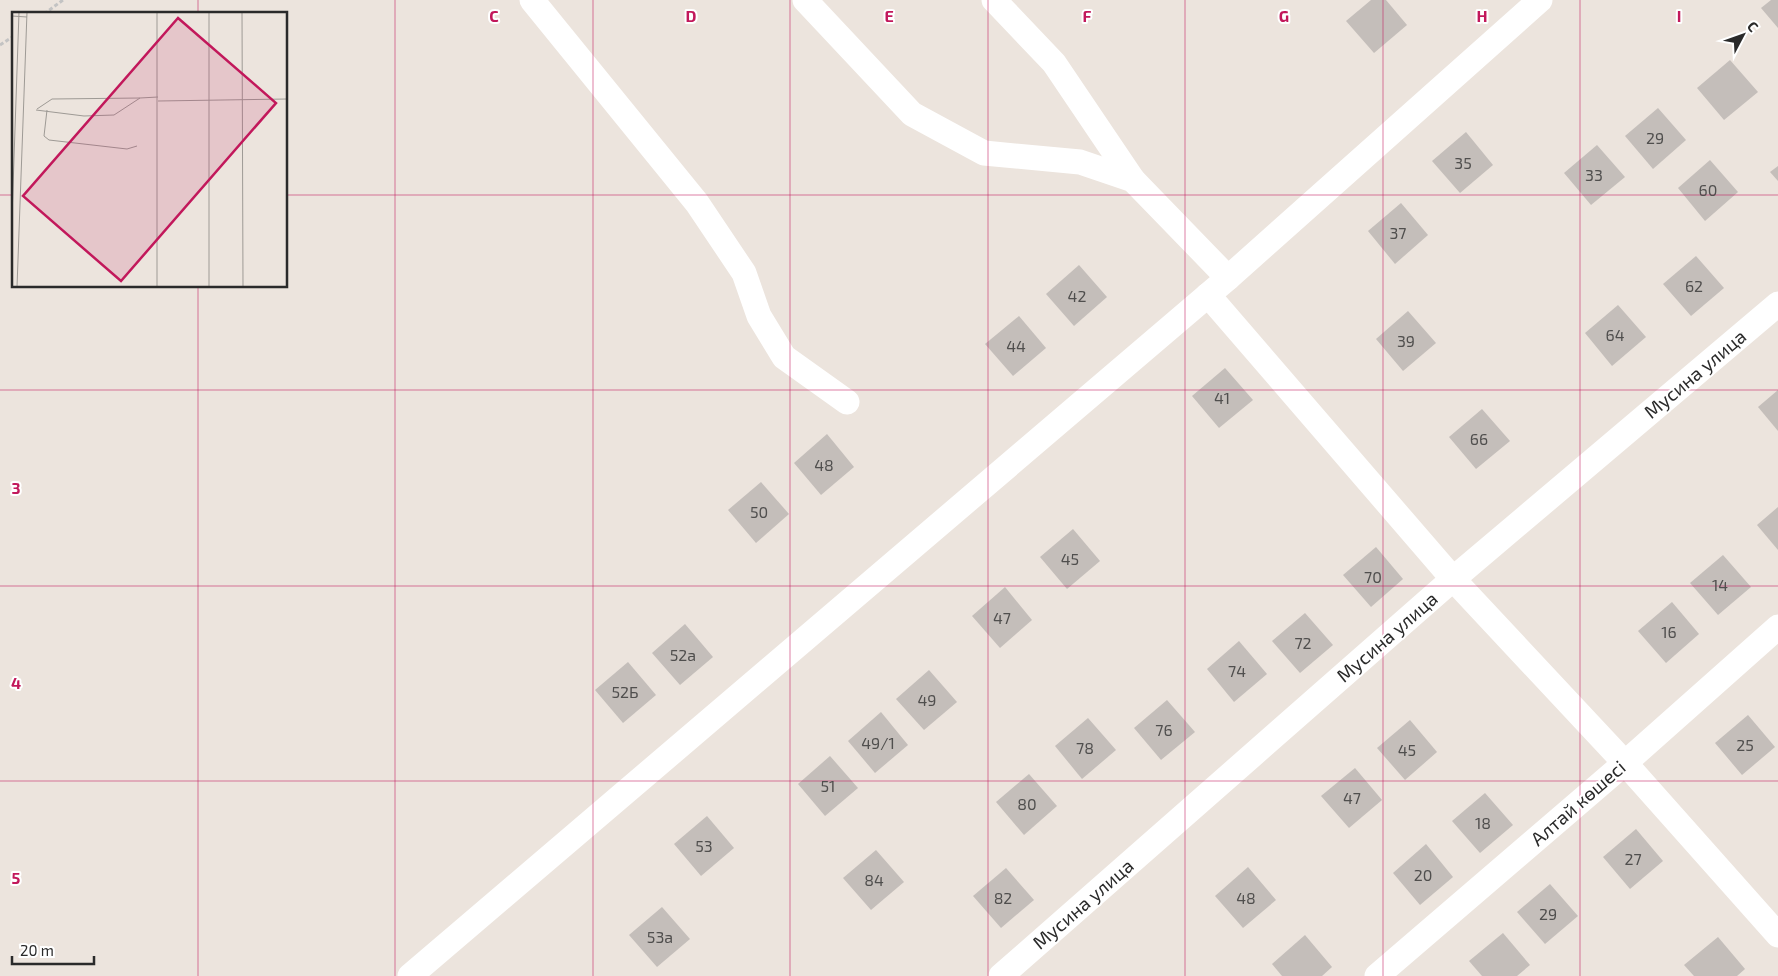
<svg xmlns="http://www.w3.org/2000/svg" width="1778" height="976" viewBox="0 0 1778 976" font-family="'Exo 2',sans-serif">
	<rect width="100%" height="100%" fill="#ece4dd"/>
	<!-- building -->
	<g fill="#c4beba">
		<polygon points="1371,0 1386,0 1407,25 1374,53 1346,21"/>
		<polygon points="1771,0 1778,0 1778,28 1761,8"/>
		<polygon points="1730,60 1758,92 1724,120 1697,88"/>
		<polygon points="1658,108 1686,140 1653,169 1625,136"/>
		<polygon points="1466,132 1493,165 1460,193 1432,161"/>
		<polygon points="1597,145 1625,177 1591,205 1564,173"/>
		<polygon points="1710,160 1738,192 1705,221 1678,188"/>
		<polygon points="1778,166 1778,181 1770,172"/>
		<polygon points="1401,203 1428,235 1395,264 1368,231"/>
		<polygon points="1696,256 1724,288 1691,316 1663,284"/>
		<polygon points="1079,265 1107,297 1074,326 1046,294"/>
		<polygon points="1618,305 1646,337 1612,366 1585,333"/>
		<polygon points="1408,311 1436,343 1403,371 1376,339"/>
		<polygon points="1019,316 1046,348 1013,376 985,344"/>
		<polygon points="1225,368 1253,400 1219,428 1192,396"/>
		<polygon points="1778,390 1778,431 1758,407"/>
		<polygon points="1482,409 1510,441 1476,469 1449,437"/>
		<polygon points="827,434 854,467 821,495 794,463"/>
		<polygon points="761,482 789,514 756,543 728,510"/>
		<polygon points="1778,507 1778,550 1757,525"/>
		<polygon points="1073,529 1100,561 1067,589 1040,557"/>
		<polygon points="1376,547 1403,579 1371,607 1343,575"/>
		<polygon points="1723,555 1751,587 1718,615 1690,583"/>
		<polygon points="1005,587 1032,620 1000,648 972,616"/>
		<polygon points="1672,602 1699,634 1666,663 1638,631"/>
		<polygon points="1305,613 1333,645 1300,673 1272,641"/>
		<polygon points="685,624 713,657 680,685 652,653"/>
		<polygon points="1239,641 1267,674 1234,702 1207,669"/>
		<polygon points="628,662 656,695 623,723 595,690"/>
		<polygon points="929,670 957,702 924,730 896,699"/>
		<polygon points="1167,700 1195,732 1161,760 1134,728"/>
		<polygon points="881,712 908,745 875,773 848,741"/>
		<polygon points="1748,715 1775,747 1742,775 1715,743"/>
		<polygon points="1088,718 1116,750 1082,779 1055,746"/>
		<polygon points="1410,720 1437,752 1405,780 1377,748"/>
		<polygon points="830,756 858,788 825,816 798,784"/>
		<polygon points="1355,768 1382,800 1349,828 1321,796"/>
		<polygon points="1029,774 1057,806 1024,835 996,802"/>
		<polygon points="1485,793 1513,825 1480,853 1452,821"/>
		<polygon points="707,816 734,848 701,876 674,844"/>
		<polygon points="1636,829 1663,861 1630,889 1603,857"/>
		<polygon points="1426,844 1453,877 1420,905 1393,873"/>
		<polygon points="876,850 904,882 871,910 843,878"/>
		<polygon points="1248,867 1276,900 1243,928 1215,896"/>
		<polygon points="1006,868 1034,900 1001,928 973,896"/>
		<polygon points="1550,884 1578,916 1545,944 1517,912"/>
		<polygon points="662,907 690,939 657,967 629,935"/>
		<polygon points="1503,933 1530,965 1517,976 1482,976 1469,961"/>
		<polygon points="1305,935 1332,967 1322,976 1282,976 1272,964"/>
		<polygon points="1718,937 1745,969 1737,976 1694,976 1684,965"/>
	</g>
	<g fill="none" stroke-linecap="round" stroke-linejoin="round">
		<!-- path -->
		<g stroke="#c3c3c3" stroke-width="3" stroke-dasharray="4 2.5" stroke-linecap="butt">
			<polyline points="44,14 63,0"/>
			<polyline points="0,45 14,36"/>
		</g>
		<!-- street -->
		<g stroke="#fff" stroke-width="25">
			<polyline points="532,0 697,203 744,273 759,316 784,357 847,402"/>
			<polyline points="805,0 912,114 984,153 1080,162 1133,180 1228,278"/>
			<polyline points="994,0 1054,63 1133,180"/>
			<polyline points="1208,295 1453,579 1625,763 1778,935"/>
			<polyline points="410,976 1228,278 1540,0"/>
			<polyline points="1001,976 1453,579 1778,304"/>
			<polyline points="1377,976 1625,763 1778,627"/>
		</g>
	</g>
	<!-- grid -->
	<path fill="none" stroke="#c2185b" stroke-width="1" stroke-opacity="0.55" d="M198 0V14M395 0V976M593 0V976M790 0V976M988 0V976M1185 0V976M1383 0V976M1580 0V976M0 195H14M286 195H1778M198 286V976M0 390H1778M0 586H1778M0 781H1778"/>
	<g text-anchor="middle" stroke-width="4" stroke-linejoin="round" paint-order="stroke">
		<!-- number labels -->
		<g font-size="16" fill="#504f4e">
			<text x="1655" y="144">29</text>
			<text x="1463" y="169">35</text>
			<text x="1594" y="181">33</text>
			<text x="1708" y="196">60</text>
			<text x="1398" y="239">37</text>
			<text x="1694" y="292">62</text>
			<text x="1077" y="302">42</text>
			<text x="1615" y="341">64</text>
			<text x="1406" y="347">39</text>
			<text x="1016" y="352">44</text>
			<text x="1222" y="404">41</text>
			<text x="1479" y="445">66</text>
			<text x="824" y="471">48</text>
			<text x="759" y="518">50</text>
			<text x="1070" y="565">45</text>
			<text x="1373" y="583">70</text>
			<text x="1720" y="591">14</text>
			<text x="1002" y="624">47</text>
			<text x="1669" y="638">16</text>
			<text x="1303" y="649">72</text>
			<text x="683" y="661">52а</text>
			<text x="1237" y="677">74</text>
			<text x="625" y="698">52Б</text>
			<text x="927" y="706">49</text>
			<text x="1164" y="736">76</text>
			<text x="878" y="749">49/1</text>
			<text x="1745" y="751">25</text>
			<text x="1085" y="754">78</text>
			<text x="1407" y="756">45</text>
			<text x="828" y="792">51</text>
			<text x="1352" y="804">47</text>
			<text x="1027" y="810">80</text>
			<text x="1483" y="829">18</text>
			<text x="704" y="852">53</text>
			<text x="1633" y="865">27</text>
			<text x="1423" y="881">20</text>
			<text x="874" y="886">84</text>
			<text x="1003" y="904">82</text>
			<text x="1246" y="904">48</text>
			<text x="1548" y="920">29</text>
			<text x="660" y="943">53а</text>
		</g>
		<!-- street labels -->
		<g font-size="19" fill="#2a2a2a" stroke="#fff">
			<text transform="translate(1695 374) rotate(-40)" y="7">Мусина улица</text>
			<text transform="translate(1387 637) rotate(-41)" y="7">Мусина улица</text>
			<text transform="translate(1578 803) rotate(-41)" y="7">Алтай көшесі</text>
			<text transform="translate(1083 904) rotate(-41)" y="7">Мусина улица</text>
		</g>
	</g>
	<!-- overview -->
	<g transform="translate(12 12)">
		<rect width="275" height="275" fill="#ece4dd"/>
		<path fill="none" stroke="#9e9a95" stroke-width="1" d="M145 0V275M230 0 231 275M0 4 15 5M146 89 275 87M25 97 40 87 128 86M24 98 72 104 102 103 128 86 146 85M35 98 32 124 37 128 115 137 125 134M0 205 7 0M5 275 15 0M197 275V0"/>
		<path fill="#c2185b" fill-opacity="0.15" stroke="#c2185b" stroke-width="2.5" d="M166 6 264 91 109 269 11 184Z"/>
		<rect width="275" height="275" fill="none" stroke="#2a2a2a" stroke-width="2.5"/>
	</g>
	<g font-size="16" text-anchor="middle" font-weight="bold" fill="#c2185b" stroke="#fff" stroke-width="4" stroke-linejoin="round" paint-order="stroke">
		<text x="494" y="22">C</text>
		<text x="691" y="22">D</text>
		<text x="889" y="22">E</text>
		<text x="1087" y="22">F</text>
		<text x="1284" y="22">G</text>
		<text x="1482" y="22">H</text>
		<text x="1679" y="22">I</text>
		<text x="16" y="494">3</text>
		<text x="16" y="689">4</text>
		<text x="16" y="884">5</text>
	</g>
	<!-- north arrow -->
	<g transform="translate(1743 35) rotate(49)" stroke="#ffffff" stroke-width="4" paint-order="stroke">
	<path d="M0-4L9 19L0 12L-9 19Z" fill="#2a2a2a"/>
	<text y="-8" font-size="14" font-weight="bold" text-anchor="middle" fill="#2a2a2a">С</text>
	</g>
	<!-- scale -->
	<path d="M12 956v8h82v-8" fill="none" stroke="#2a2a2a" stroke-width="2.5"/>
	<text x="20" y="956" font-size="15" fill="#2a2a2a" stroke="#ffffff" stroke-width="4" paint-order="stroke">20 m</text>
</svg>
